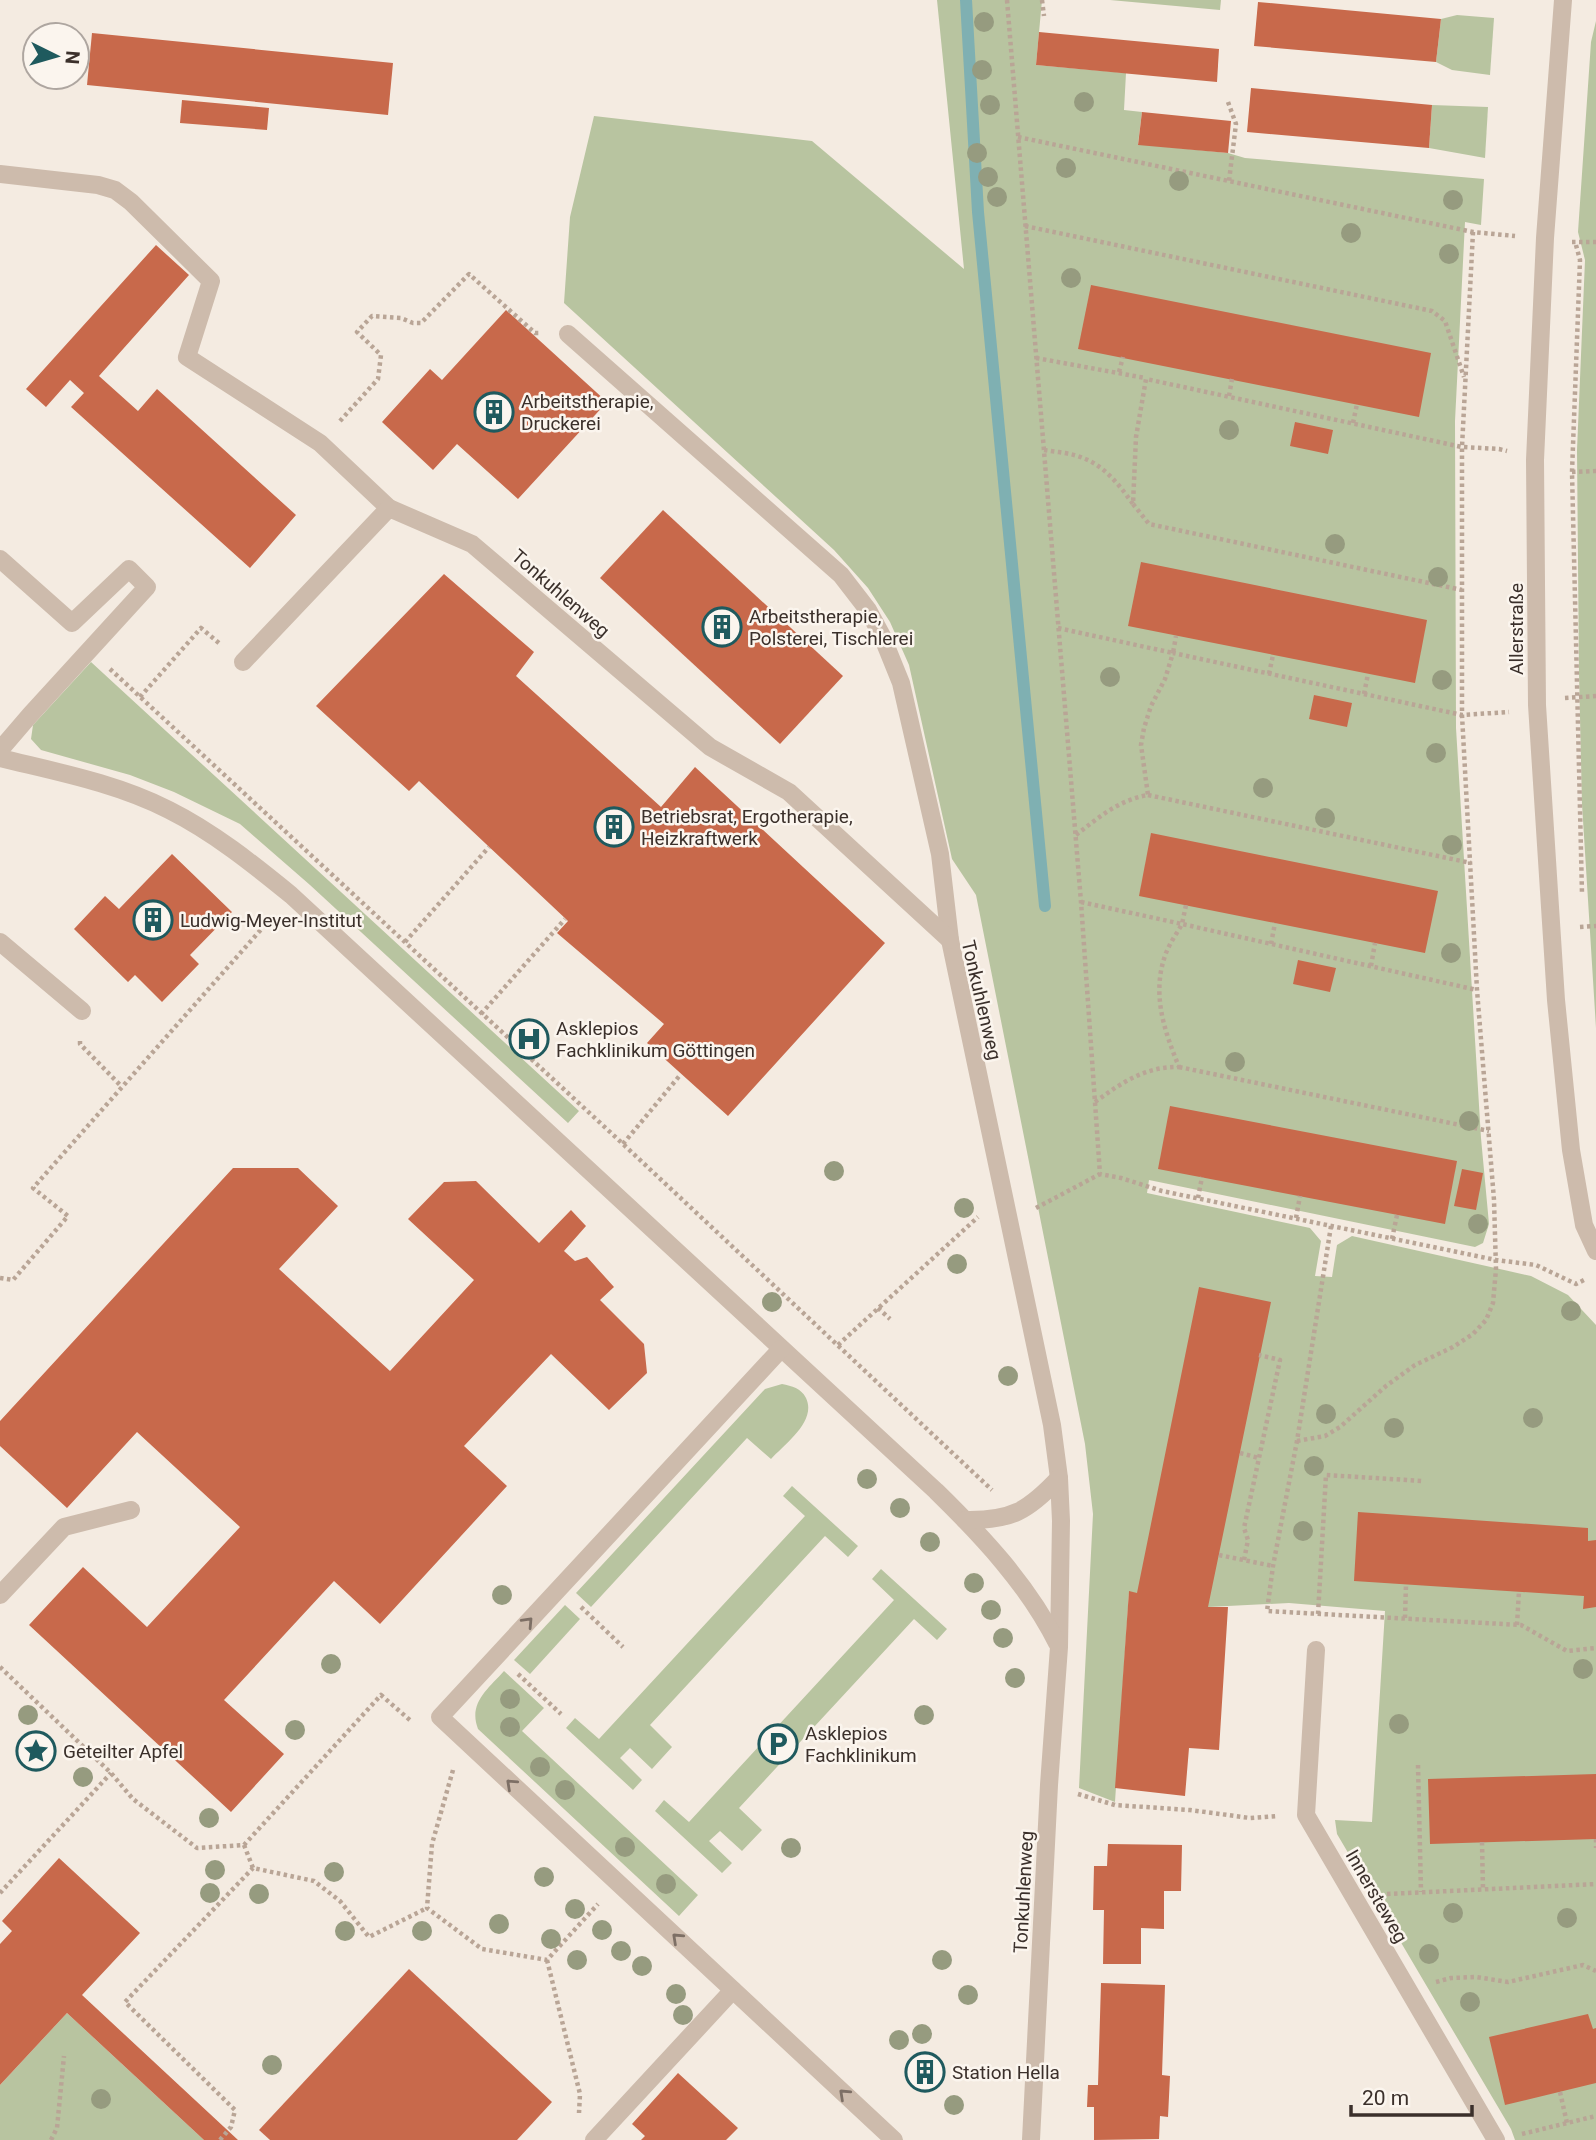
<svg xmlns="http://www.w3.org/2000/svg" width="1596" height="2140" viewBox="0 0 1596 2140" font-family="Roboto,sans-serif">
	<rect width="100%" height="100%" fill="#f4ebe1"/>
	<!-- green -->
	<g fill="#b8c4a0">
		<polygon points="937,0 1042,0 1036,65 1126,73 1124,110 1142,112 1138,144 1228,153 1245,158 1484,179 1481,225 1465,222 1455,421 1456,728 1481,1138 1489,1224 1483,1243 1475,1247 1149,1180 1147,1193 1310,1228 1321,1241 1315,1276 1332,1277 1337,1245 1352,1236 1531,1276 1568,1295 1596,1325 1596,2140 1515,2140 1511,2129 1337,1834 1335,1820 1372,1822 1385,1611 1289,1603 1208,1607 1129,1592 1115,1802 1079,1788 1093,1514 1085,1444 976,895 952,859 909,665 890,622 868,588 834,550 564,303 570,217 594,116 812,141 964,269"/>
		<polygon points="1110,0 1221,0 1220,10"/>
		<polygon points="1457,15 1494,18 1490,75 1452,70 1436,62 1441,19"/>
		<polygon points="1596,21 1596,1028 1582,804 1579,673 1577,450 1585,260 1578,232 1591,42"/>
		<polygon points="1432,105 1488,107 1485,158 1429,148"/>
		<polygon points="91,662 579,1111 568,1123 310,885 240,824 174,792 130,775 41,750 31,739 33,725"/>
		<path d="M782 1384C792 1386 801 1388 806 1398 817 1421 785 1444 771 1459L747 1438 591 1607 576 1593 765 1389Z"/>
		<polygon points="792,1486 858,1546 848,1557 825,1536 650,1725 672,1747 652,1769 630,1748 620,1758 642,1780 633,1790 566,1728 575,1718 599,1739 805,1516 783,1496"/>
		<polygon points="881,1569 947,1629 937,1640 914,1619 739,1808 762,1830 742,1851 720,1831 709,1841 732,1863 722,1873 655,1811 664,1800 689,1822 894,1600 872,1579"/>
		<polygon points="565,1605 580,1619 530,1674 514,1660"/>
		<path d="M504 1671 544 1708 522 1731 698 1895 679 1916 478 1729C468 1703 488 1689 504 1671Z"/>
		<polygon points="67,2013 204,2140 0,2140 0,2085"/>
	</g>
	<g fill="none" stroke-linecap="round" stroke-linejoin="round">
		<!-- stream -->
		<polyline stroke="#7fb0b2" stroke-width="12" points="966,0 978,212 1045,906"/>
	</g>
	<!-- building -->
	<g fill="#c8694b">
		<polygon points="1258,2 1441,19 1436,62 1254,46"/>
		<polygon points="1039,32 1219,49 1217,82 1036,65"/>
		<polygon points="92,33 393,63 388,115 87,85"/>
		<polygon points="1251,88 1432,105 1429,148 1247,132"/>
		<polygon points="182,100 269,108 267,130 180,123"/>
		<polygon points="1142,112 1231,121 1228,153 1138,145"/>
		<polygon points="156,245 189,275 99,376 138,411 157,389 296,515 250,568 71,407 84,393 70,380 46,407 26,389"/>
		<polygon points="1091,285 1431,353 1419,417 1078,349"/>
		<polygon points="506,310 607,402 518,499 457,444 433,470 382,422 430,369 442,380"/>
		<polygon points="1295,422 1333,430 1328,454 1290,446"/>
		<polygon points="663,510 843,676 780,744 600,578"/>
		<polygon points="1141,562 1427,620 1415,683 1128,626"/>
		<polygon points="444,574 534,652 516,676 661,807 695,767 885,943 728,1116 647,1043 664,1024 557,933 568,921 419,781 409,791 316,706"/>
		<polygon points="1314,695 1352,703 1347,727 1309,719"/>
		<polygon points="1151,833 1438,891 1425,953 1139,896"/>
		<polygon points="172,854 232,912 190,955 199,964 162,1002 135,975 128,982 74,929 105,896 119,909"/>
		<polygon points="1298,960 1336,968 1330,992 1293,984"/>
		<polygon points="1170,1106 1457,1161 1445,1224 1158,1169"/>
		<polygon points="233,1168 298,1168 338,1206 279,1269 390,1371 474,1280 408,1219 444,1182 476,1181 539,1243 571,1210 586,1226 564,1251 575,1261 587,1257 614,1287 600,1300 644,1344 647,1373 609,1410 551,1354 464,1446 507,1486 380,1624 334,1581 224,1700 284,1754 231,1812 29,1625 83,1567 147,1627 240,1527 137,1432 67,1508 0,1446 0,1421"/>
		<polygon points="1462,1169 1483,1173 1476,1210 1454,1206"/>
		<polygon points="1199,1287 1271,1302 1208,1607 1228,1607 1219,1750 1189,1748 1185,1796 1115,1788 1129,1591 1137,1593"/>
		<polygon points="1358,1512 1588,1528 1588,1541 1596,1540 1596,1607 1583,1609 1584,1596 1354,1581"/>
		<polygon points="1596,1774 1596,1839 1430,1844 1428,1779"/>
		<polygon points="1108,1844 1182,1845 1181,1891 1164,1891 1164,1929 1141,1928 1141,1964 1103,1964 1104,1910 1093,1910 1094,1866 1107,1866"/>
		<polygon points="59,1858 140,1933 82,1995 238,2140 204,2140 67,2013 0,2085 0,1944 12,1931 2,1921"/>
		<polygon points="409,1969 552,2102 517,2140 270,2140 259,2130"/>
		<polygon points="1101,1983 1165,1985 1162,2075 1170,2076 1168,2117 1160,2116 1159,2139 1094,2140 1094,2107 1087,2107 1088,2085 1098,2085"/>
		<polygon points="1588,2014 1593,2029 1596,2028 1596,2083 1505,2105 1489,2037"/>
		<polygon points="923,2062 936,2075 927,2083 914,2069"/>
		<polygon points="678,2073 738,2128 726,2140 641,2140 645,2136 632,2124"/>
	</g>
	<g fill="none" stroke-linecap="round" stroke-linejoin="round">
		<!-- path -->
		<g stroke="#b9a596" stroke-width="4.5" stroke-dasharray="3.5 3.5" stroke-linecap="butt">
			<polyline points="1007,0 1081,902 1100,1174 1121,1178 1162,1191 1496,1260 1536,1265 1576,1284 1586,1279"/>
			<polyline points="1042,0 1044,16"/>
			<polyline points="1228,102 1236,124 1229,181"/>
			<polyline points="1018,137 1473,232 1515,236"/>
			<polyline points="1025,226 1432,311 1445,321 1464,377"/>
			<polyline points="1572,242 1596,242"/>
			<polyline points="1576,245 1580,260 1572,472 1582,894"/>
			<polyline points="1036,358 1145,378"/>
			<polyline points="1119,372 1123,357"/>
			<polyline points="1229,396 1232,379"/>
			<polyline points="340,421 378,379 381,355 357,332 372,316 401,318 413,323 421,323 469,274 535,333 539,333"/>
			<polyline points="1353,423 1357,404"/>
			<path d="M1044 450C1057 452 1071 453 1083 458 1105 466 1120 486 1133 504L1136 437 1146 379 1462 447 1499 449 1507 451"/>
			<polyline points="1572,472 1596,471"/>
			<polyline points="1133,504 1149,524 1462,590"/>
			<polyline points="1058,628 1173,653 1176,636"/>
			<polyline points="110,669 623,1144 992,1490"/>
			<polyline points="1269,674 1273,655"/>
			<polyline points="1364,694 1368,674"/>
			<polyline points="140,697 201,628 220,644"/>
			<polyline points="1565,698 1596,696"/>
			<polyline points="1148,795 1471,863"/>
			<path d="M1076 835C1099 817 1119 800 1148 795L1141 745 1144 728 1151 706 1165 679 1173 653 1462 715 1509 712"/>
			<polyline points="1081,902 1182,924 1186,905"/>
			<polyline points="1580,927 1596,926"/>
			<polyline points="405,942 489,847"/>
			<polyline points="1271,944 1275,923"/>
			<polyline points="1371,966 1375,943"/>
			<polyline points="481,1014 565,919"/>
			<polyline points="80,1041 80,1044 121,1086"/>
			<polyline points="1179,1067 1489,1131"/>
			<path d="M1095 1102C1121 1083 1146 1066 1179 1067 1164 1030 1151 993 1166 953 1170 943 1177 933 1182 924L1477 990"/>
			<polyline points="623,1144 681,1074"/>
			<polyline points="1198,1198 1202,1177"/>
			<polyline points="1036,1208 1100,1174"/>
			<polyline points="1296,1218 1300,1196"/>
			<polyline points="1331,1226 1297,1441 1273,1566 1267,1611 1521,1625 1567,1651 1596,1648"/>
			<polyline points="1392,1239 1397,1215"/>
			<polyline points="0,1278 13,1280 68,1216 33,1188 272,917"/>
			<polyline points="878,1308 890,1319"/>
			<polyline points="838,1345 978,1217"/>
			<polyline points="1297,1441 1325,1436 1340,1427 1386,1386 1415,1365 1453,1347 1473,1334 1486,1320 1493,1303 1496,1269 1494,1200 1477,990 1462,715 1462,447 1473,232"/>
			<polyline points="1240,1453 1259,1458"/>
			<polyline points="1219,1555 1273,1566"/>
			<polyline points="1244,1560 1248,1540 1244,1528 1280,1360 1259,1355"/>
			<polyline points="581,1607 623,1647"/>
			<polyline points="1318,1614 1326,1475 1423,1481"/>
			<polyline points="1405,1618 1406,1584"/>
			<polyline points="1517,1625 1519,1591"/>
			<polyline points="0,1667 111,1773 133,1799 197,1848 244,1845 381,1695 411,1721"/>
			<polyline points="518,1674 561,1714"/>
			<polyline points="1418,1765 1421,1892"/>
			<polyline points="453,1770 432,1844 427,1908 482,1949 547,1960 598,1904"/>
			<polyline points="1078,1794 1115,1805 1190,1810 1250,1818 1277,1816"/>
			<polyline points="1596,1839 1596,1848"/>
			<polyline points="1482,1842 1483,1889"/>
			<polyline points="244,1845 253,1868 314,1881 340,1901 369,1937 427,1908"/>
			<polyline points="0,1893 111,1773"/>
			<polyline points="1387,1894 1596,1884"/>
			<polyline points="547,1960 580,2094 579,2113"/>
			<polyline points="1436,1982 1451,1978 1476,1977 1508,1982 1583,1965 1596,1971"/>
			<polyline points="1560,2092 1567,2123"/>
			<polyline points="1522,2134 1596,2116"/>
			<polyline points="51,2140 57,2128 64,2056"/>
			<polyline points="220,2140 231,2127 235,2110 125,2002 253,1868"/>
		</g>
		<!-- minor -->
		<g stroke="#cdbbac" stroke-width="18">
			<polyline points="1563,0 1545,238 1535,460 1537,705 1556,1000 1571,1150 1584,1225 1596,1251"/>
			<polyline points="0,174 98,185 115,190 131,202 211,281 187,357 320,443 389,508"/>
			<polyline points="568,334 841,575 868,610 882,636 901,683 940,854 950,940 1052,1425 1059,1478 1061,1521 1059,1647 1049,1785 1031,2140"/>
			<polyline points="0,559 72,623 129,569 147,587 30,715 0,750"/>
			<polyline points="243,662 389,508 472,544 710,747 789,792 950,940"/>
			<path d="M0 758C57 772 116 783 169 810 213 832 253 864 291 895L936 1491C982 1536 1028 1585 1057 1643"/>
			<polyline points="0,942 82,1011"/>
			<polyline points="781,1349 440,1717 894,2140"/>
			<path d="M965 1520C1011 1521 1028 1511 1059 1478"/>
			<polyline points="0,1595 64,1527 131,1510"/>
			<polyline points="1316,1650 1306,1815 1496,2140"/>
			<polyline points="594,2140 733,1990"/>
		</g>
	</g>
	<!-- trees -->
	<g fill="#969b7f">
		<circle cx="984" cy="22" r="10"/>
		<circle cx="982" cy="70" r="10"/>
		<circle cx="1084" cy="102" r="10"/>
		<circle cx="990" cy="105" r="10"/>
		<circle cx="977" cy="153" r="10"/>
		<circle cx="1066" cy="168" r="10"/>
		<circle cx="988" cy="177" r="10"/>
		<circle cx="1179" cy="181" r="10"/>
		<circle cx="997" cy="197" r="10"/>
		<circle cx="1453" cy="200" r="10"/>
		<circle cx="1351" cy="233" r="10"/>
		<circle cx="1449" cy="254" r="10"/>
		<circle cx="1071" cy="278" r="10"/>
		<circle cx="1229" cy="430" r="10"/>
		<circle cx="1335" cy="544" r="10"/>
		<circle cx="1438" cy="577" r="10"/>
		<circle cx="1110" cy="677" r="10"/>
		<circle cx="1442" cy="680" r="10"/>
		<circle cx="1436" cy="753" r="10"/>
		<circle cx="1263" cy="788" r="10"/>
		<circle cx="1325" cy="818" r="10"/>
		<circle cx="1452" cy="845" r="10"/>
		<circle cx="1451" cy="953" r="10"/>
		<circle cx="1235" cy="1062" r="10"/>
		<circle cx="1469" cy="1121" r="10"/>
		<circle cx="834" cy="1171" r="10"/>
		<circle cx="964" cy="1208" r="10"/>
		<circle cx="1478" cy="1224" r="10"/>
		<circle cx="957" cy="1264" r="10"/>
		<circle cx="772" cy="1302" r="10"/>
		<circle cx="1571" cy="1311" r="10"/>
		<circle cx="1008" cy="1376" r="10"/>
		<circle cx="1326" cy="1414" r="10"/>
		<circle cx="1533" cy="1418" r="10"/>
		<circle cx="1394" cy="1428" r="10"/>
		<circle cx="1314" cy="1466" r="10"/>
		<circle cx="867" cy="1479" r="10"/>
		<circle cx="900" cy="1508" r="10"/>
		<circle cx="1303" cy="1531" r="10"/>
		<circle cx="930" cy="1542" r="10"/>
		<circle cx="974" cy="1583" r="10"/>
		<circle cx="502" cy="1595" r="10"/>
		<circle cx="991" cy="1610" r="10"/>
		<circle cx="1003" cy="1638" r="10"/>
		<circle cx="331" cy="1664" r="10"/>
		<circle cx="1583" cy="1669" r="10"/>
		<circle cx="1015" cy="1678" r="10"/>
		<circle cx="510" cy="1699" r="10"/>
		<circle cx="28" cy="1715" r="10"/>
		<circle cx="924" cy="1715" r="10"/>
		<circle cx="1399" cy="1724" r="10"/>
		<circle cx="510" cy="1727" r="10"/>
		<circle cx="295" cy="1730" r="10"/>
		<circle cx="540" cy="1767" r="10"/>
		<circle cx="83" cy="1777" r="10"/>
		<circle cx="565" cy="1790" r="10"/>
		<circle cx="209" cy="1818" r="10"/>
		<circle cx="625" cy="1847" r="10"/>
		<circle cx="791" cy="1848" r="10"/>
		<circle cx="215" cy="1870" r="10"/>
		<circle cx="334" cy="1872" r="10"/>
		<circle cx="544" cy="1877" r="10"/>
		<circle cx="666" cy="1884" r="10"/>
		<circle cx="210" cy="1893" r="10"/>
		<circle cx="259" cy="1894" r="10"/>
		<circle cx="575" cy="1909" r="10"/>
		<circle cx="1453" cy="1913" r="10"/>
		<circle cx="1567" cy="1918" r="10"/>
		<circle cx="499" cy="1924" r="10"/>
		<circle cx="602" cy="1930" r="10"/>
		<circle cx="345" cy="1931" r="10"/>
		<circle cx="422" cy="1931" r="10"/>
		<circle cx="551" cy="1939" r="10"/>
		<circle cx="621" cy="1951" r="10"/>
		<circle cx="1429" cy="1954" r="10"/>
		<circle cx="577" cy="1960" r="10"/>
		<circle cx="942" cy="1960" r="10"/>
		<circle cx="642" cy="1966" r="10"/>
		<circle cx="676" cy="1994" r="10"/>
		<circle cx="968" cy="1995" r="10"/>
		<circle cx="1470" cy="2002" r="10"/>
		<circle cx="683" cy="2015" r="10"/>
		<circle cx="922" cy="2034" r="10"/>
		<circle cx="899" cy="2040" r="10"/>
		<circle cx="272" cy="2065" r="10"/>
		<circle cx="101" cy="2099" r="10"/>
		<circle cx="954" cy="2105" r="10"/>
	</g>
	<!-- one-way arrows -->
	<defs><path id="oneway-chevron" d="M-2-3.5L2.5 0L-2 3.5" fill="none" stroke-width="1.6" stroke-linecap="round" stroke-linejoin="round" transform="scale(1.75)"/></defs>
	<g stroke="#7d6f65">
		<use href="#oneway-chevron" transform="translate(528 1622) rotate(-47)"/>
		<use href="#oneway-chevron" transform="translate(511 1784) rotate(-137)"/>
		<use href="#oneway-chevron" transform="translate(677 1938) rotate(-137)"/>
		<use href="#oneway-chevron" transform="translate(844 2094) rotate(-137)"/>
	</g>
	<!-- icons -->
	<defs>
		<g id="building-ring" transform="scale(2.0125)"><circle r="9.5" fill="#fbf5ee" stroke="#1f5a5e" stroke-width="1.5"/><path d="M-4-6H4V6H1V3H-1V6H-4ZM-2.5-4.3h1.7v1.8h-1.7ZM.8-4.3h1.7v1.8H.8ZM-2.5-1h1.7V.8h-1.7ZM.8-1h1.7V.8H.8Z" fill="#1f5a5e"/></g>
		<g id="hospital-ring" transform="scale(2.0125)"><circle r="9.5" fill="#fbf5ee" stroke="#1f5a5e" stroke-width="1.5"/><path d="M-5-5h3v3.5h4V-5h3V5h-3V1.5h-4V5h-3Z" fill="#1f5a5e"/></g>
		<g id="parking-ring" transform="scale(2.0125)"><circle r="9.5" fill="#fbf5ee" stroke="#1f5a5e" stroke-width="1.5"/><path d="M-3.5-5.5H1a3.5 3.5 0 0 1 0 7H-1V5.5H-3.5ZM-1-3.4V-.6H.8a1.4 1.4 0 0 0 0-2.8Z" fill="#1f5a5e"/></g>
		<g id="sight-ring" transform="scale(2.0125)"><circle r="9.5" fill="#fbf5ee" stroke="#1f5a5e" stroke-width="1.5"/><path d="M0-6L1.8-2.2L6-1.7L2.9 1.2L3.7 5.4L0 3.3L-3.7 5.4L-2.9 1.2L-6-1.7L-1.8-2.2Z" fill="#1f5a5e"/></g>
	</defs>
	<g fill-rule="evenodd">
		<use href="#building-ring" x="494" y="412"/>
		<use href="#building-ring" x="722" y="627"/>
		<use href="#building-ring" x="614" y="827"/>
		<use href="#building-ring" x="153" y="920"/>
		<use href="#hospital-ring" x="529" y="1039"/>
		<use href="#parking-ring" x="778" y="1744"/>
		<use href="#sight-ring" x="36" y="1751"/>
		<use href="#building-ring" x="925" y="2072"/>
	</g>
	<g text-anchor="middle" stroke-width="5" stroke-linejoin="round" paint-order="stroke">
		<!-- poi labels -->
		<g font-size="19" fill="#3b302b" stroke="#fbf5ee" text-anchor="start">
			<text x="521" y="408">Arbeitstherapie,<tspan x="521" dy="22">Druckerei</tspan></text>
			<text x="749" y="623">Arbeitstherapie,<tspan x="749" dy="22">Polsterei, Tischlerei</tspan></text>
			<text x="641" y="823">Betriebsrat, Ergotherapie,<tspan x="641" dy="22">Heizkraftwerk</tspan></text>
			<text x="180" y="927">Ludwig-Meyer-Institut</text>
			<text x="556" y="1035">Asklepios<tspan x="556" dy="22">Fachklinikum Göttingen</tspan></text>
			<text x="805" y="1740">Asklepios<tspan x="805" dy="22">Fachklinikum</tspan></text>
			<text x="63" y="1758">Geteilter Apfel</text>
			<text x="952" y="2079">Station Hella</text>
		</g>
		<!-- street labels -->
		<g font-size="19" fill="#3b302b" stroke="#fbf5ee">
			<text transform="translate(561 593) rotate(41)" y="7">Tonkuhlenweg</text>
			<text transform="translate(1516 629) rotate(-90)" y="7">Allerstraße</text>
			<text transform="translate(982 1000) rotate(77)" y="7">Tonkuhlenweg</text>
			<text transform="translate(1023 1892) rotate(-87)" y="7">Tonkuhlenweg</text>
			<text transform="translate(1377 1896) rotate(60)" y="7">Innersteweg</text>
		</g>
	</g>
	<!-- north arrow -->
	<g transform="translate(56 56) rotate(95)"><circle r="33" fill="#fbf5ee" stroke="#aea6a0" stroke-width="2"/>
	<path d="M0-5L12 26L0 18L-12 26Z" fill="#1f5a5e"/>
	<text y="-10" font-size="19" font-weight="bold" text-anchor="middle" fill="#3b302b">N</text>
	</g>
	<!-- scale -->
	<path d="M1351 2105v10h121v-10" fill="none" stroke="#3b302b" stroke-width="3.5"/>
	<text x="1362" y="2105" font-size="21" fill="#3b302b" stroke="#fbf5ee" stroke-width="5" paint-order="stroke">20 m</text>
</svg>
